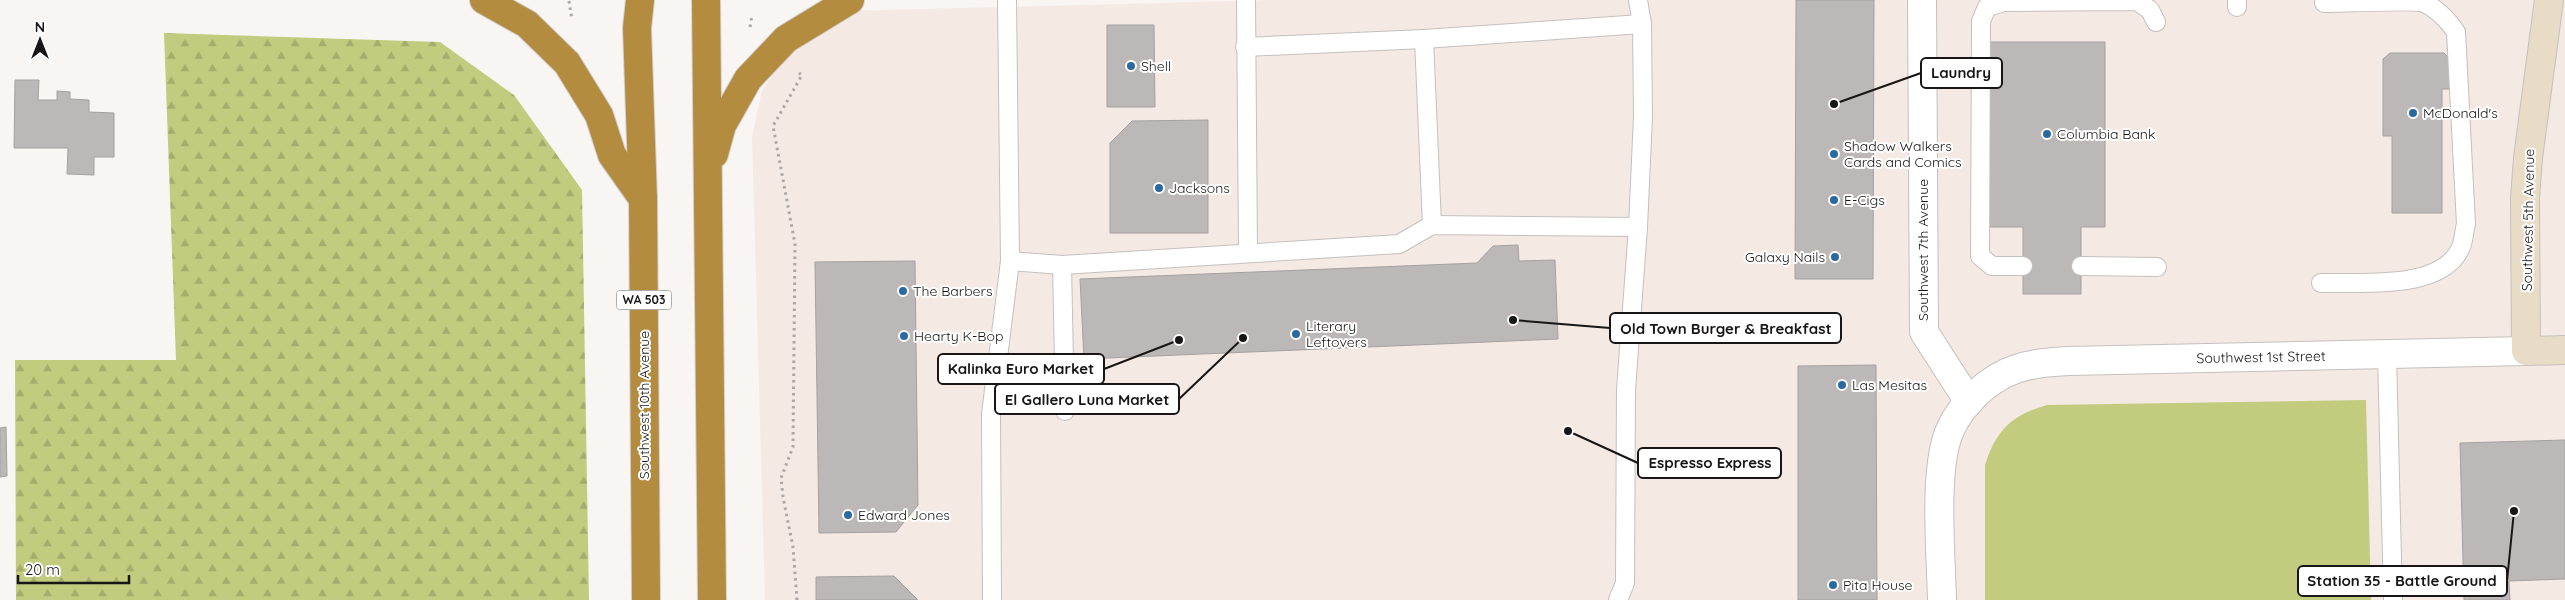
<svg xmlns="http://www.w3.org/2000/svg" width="2565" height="600" viewBox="0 0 2565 600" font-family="Quicksand,sans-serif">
	<defs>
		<pattern id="forest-firs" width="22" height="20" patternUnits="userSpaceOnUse" patternTransform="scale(1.25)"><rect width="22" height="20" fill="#c2cb7e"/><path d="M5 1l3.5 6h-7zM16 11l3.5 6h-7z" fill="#a6ad6c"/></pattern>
	</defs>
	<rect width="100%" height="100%" fill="#f9f5f3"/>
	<!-- built -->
	<polygon fill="#f5e9e3" points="1276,0 2565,0 2565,600 765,600 752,136 762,91 789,49 847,11"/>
	<!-- green -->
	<path fill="#c2cb7e" d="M2366 400 2371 600H1985V465C1996 430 2012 415 2047 405Z"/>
	<!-- forest -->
	<polygon fill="url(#forest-firs)" points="164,33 440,42 514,95 582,190 589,600 16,600 15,360 176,360"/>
	<!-- building -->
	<g fill="#bdb8b8" stroke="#a5a1a1">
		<polygon points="1796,0 1874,0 1873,279 1795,279"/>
		<polygon points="1107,25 1154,25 1155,107 1107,107"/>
		<polygon points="1988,42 2105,42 2105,227 2081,227 2081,294 2023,294 2023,227 1988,227"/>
		<polygon points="2390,53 2444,53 2450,59 2450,89 2442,89 2442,213 2392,213 2392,136 2383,136 2383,59"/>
		<polygon points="15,80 39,80 38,100 57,100 57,91 70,92 70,99 89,100 89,112 114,113 114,157 94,157 94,175 67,174 68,148 14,148"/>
		<polygon points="1208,120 1208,233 1110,233 1110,143 1132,121"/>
		<polygon points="1518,245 1519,261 1555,260 1558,339 1084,359 1080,279 1477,263 1493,246"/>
		<polygon points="915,261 918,505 896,532 819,533 815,262"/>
		<polygon points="1876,365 1877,600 1798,600 1798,366"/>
		<polygon points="6,427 7,476 0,477 0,428"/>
		<polygon points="2565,440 2565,579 2509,581 2510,600 2464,600 2460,443"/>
		<polygon points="894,576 918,600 816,600 816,577"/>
	</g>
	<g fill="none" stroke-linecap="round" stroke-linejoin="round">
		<!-- lane casing -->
		<g stroke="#c4c0be" stroke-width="20">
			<g id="lane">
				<polyline points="1246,0 1248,253"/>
				<polyline points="2237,0 2237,7"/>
				<polyline points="1424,39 1432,225"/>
				<polyline points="1245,47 1424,39 1642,24"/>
				<polyline points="1010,261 1062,265 1399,244 1432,225 1638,227"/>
				<polyline points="1062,265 1065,411"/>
				<polyline points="2023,266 1992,266 1980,256 1981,21 1987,7 2004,2 2137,1 2150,10 2156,22"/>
				<polyline points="2081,266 2157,267"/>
				<path d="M2321 283C2360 282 2443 291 2461 247 2464 240 2464 231 2466 224L2456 32C2447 19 2437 8 2422 2 2408 0 2343 3 2324 3"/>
				<polyline points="2387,354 2393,600"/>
				<polyline points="992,600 991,414 1010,261 1007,0"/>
				<polyline points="1618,600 1625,583 1626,390 1638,227 1643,116 1642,24 1638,0"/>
			</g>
		</g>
		<!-- street casing -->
		<g stroke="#c4c0be" stroke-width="30">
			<g id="street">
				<polyline points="1922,0 1924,332 1969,402"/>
				<path d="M1942 600C1941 556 1933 468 1950 430 1962 403 1989 378 2016 369 2033 363 2051 362 2069 361L2526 351"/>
			</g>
		</g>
		<!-- secondary casing -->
		<g stroke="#c4c0be" stroke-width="30">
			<polyline id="secondary" points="2549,0 2528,158 2525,198 2526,351 2565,350"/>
		</g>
		<!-- highway casing -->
		<g stroke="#d1d0d0" stroke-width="30">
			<g id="highway">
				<polyline points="484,0 527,24 567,63 599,115 612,155 643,199"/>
				<polyline points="640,0 637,28 643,199 646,600"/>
				<polyline points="706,0 712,600"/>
				<polyline points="714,154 722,125 748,79 786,39 850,0"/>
			</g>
		</g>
		<!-- path -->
		<g stroke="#aba7a6" stroke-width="3" stroke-dasharray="2.5 4" stroke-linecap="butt">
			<polyline points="569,1 572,20"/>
			<polyline points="750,27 752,15"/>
			<polyline points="797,600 793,547 783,497 781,478 793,447 795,244 773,126 802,75 799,73"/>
		</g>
		<!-- lane -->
		<use href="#lane" stroke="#fff" stroke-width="18"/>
		<!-- street -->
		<use href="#street" stroke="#fff" stroke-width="28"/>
		<!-- secondary -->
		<use href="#secondary" stroke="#e8dcc6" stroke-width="28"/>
		<!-- highway -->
		<use href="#highway" stroke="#b38c40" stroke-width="28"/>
	</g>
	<!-- markers -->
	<g fill="#2b6aa0" stroke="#fff" stroke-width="2">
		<circle cx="1131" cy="66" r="5"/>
		<circle cx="2413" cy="113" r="5"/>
		<circle cx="2047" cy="134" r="5"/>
		<circle cx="1834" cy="154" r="5"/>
		<circle cx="1159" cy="188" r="5"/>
		<circle cx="1834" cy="200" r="5"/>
		<circle cx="1835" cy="257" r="5"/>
		<circle cx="903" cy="291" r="5"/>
		<circle cx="1296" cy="334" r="5"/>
		<circle cx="904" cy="336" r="5"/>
		<circle cx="1842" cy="385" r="5"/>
		<circle cx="848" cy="515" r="5"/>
		<circle cx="1833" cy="585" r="5"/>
	</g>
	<g text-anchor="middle" stroke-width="4" stroke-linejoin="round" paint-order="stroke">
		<!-- shield labels -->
		<rect fill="#fff" stroke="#5d5b5b" stroke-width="1" x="616.5" y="290.5" width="55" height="19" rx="4"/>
		<g font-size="12" font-weight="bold" fill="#171515">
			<text x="644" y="304">WA 503</text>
		</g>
		<!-- poi labels -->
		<g font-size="14" fill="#171515" stroke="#fff" text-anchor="start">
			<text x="1141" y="71">Shell</text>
			<text x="2423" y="118">McDonald's</text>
			<text x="2057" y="139">Columbia Bank</text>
			<text x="1844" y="151">Shadow Walkers<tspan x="1844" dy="16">Cards and Comics</tspan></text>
			<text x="1169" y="193">Jacksons</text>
			<text x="1844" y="205">E-Cigs</text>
			<text x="1825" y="262" text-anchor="end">Galaxy Nails</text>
			<text x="913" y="296">The Barbers</text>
			<text x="1306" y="331">Literary<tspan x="1306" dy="16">Leftovers</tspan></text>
			<text x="914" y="341">Hearty K-Bop</text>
			<text x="1852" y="390">Las Mesitas</text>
			<text x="858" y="520">Edward Jones</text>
			<text x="1843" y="590">Pita House</text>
		</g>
		<!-- street labels -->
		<g font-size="14" fill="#171515" stroke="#fff">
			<text transform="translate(2528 220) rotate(-89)" y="5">Southwest 5th Avenue</text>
			<text transform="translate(1923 250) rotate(-90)" y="5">Southwest 7th Avenue</text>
			<text transform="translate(2261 357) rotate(-1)" y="5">Southwest 1st Street</text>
			<text transform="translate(644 405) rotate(-90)" y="5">Southwest 10th Avenue</text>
		</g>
	</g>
	<!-- callouts -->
	<path fill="none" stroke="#171515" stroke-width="2" d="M1834 104L1921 73M1513 320L1610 328M1179 340L1104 369M1243 338L1179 399M1568 431L1638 463M2514 511L2507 581"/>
	<g fill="#171515" stroke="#fff" stroke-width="2">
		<circle cx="1834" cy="104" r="5"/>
		<circle cx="1513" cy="320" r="5"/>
		<circle cx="1179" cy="340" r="5"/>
		<circle cx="1243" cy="338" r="5"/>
		<circle cx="1568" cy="431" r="5"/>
		<circle cx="2514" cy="511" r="5"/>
	</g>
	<g fill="#fff" stroke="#171515" stroke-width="2">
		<rect x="1921" y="58" width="81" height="30" rx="5"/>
		<rect x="1610" y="313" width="231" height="30" rx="5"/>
		<rect x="938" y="354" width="166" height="30" rx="5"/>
		<rect x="995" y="384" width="184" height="30" rx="5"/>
		<rect x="1638" y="448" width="143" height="30" rx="5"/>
		<rect x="2298" y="566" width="209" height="30" rx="5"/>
	</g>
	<g font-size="15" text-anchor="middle" font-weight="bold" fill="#171515">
		<text x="1961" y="78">Laundry</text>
		<text x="1726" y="334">Old Town Burger &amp; Breakfast</text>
		<text x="1021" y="374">Kalinka Euro Market</text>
		<text x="1087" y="405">El Gallero Luna Market</text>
		<text x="1710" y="468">Espresso Express</text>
		<text x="2402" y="586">Station 35 - Battle Ground</text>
	</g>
	<!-- north arrow -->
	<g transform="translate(40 40)" stroke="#ffffff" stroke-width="4" paint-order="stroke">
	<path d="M0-4L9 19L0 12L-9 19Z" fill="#171515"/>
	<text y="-8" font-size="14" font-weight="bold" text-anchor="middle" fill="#171515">N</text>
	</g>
	<!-- scale -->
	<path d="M18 575v8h111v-8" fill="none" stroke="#171515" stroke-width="2.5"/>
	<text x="25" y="575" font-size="15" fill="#171515" stroke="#ffffff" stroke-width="4" paint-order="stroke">20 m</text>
</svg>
